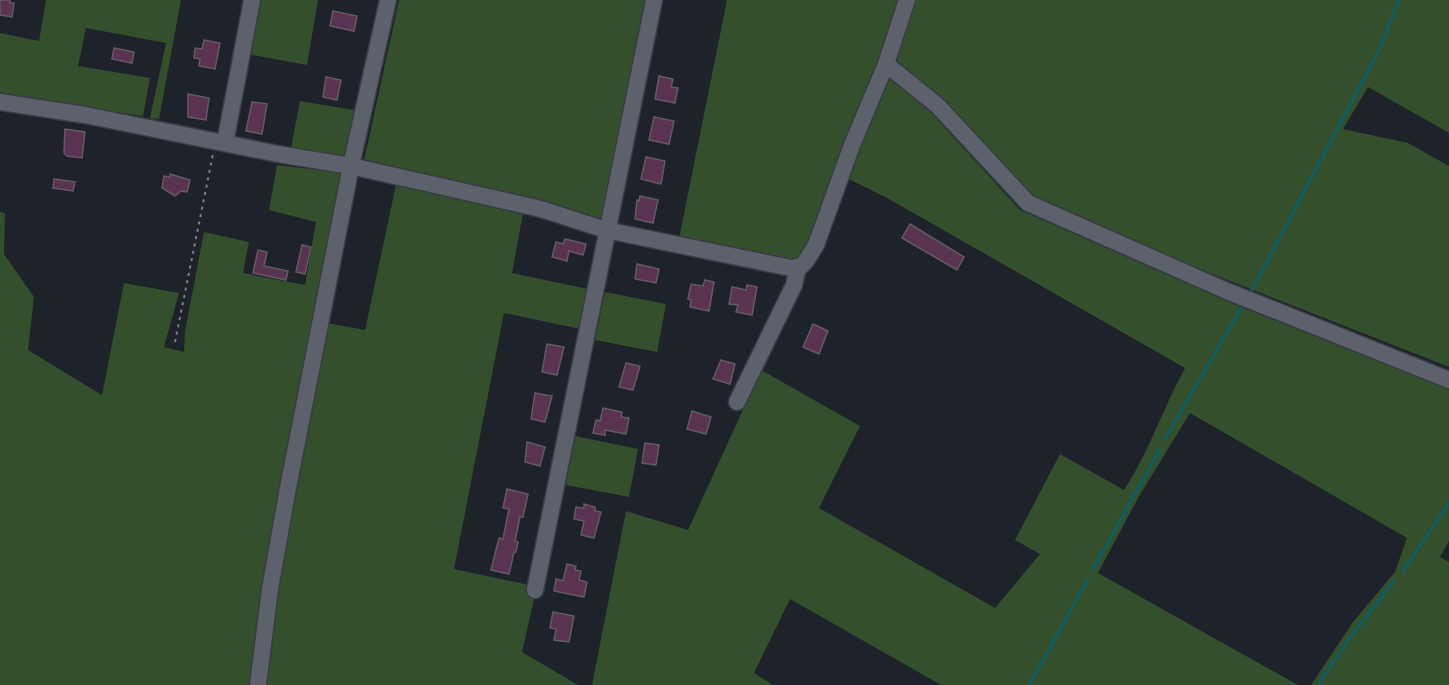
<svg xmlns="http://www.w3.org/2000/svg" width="1449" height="685" viewBox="0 0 1449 685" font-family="Poppins,sans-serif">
	<rect width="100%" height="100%" fill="#1e222b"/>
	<!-- green -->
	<g fill="#334f2b">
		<polygon points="46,0 181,0 159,119 150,118 166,43 86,28 78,66 150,78 143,116 0,95 0,33 39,41"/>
		<polygon points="258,0 318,0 307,65 247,54"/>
		<polygon points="399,0 647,0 603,219 532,201 363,165"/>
		<polygon points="727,0 902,0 810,250 791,261 679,239"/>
		<polygon points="912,0 1449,0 1449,133 1368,87 1343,129 1408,143 1449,166 1449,367 1174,259 1030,198 937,94 899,67 896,52"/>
		<path d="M891 80 926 107 1020 210 1236 305 1449 389V541L1440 557 1449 562V685H1311L1353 622 1395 572 1407 538 1190 413 1138 498 1098 573 1298 685H941L790 599 754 673 773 685H592L626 511 688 530 761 370 860 426 819 508 995 608 1040 554 1015 540 1060 454 1124 490C1149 452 1163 408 1185 368L887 198 843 176 881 82Z"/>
		<polygon points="300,101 355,110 345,158 291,148"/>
		<polygon points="277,165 344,173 327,323 365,330 396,185 524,208 512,273 588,289 580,329 504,313 454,569 529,585 535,595 522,652 578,685 0,685 0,212 5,213 4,254 34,297 28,350 102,395 124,283 179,293 164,347 184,352 185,331 204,232 249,242 243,273 305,285 316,222 269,210"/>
		<polygon points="605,292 666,304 657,352 595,340"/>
		<polygon points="575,436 638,449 629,497 566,485"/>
	</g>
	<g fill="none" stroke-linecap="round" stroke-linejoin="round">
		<!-- stream -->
		<g stroke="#0d5f64" stroke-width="3">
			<polyline points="1252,290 1378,52 1399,0"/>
			<polyline points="1166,437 1242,307"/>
			<polyline points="1093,569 1160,449"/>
			<polyline points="1403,571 1449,503"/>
			<polyline points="1029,685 1088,579"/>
			<polyline points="1318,685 1352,635 1394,581"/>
		</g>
	</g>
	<!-- building -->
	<g fill="#5a3351" stroke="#645a61" stroke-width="1.5">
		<polygon points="0,0 10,0 10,3 14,3 12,17 0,15"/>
		<polygon points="333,11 357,16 354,31 330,26"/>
		<polygon points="204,40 220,43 215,69 199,66 200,59 194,58 195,48 202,49"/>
		<polygon points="114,48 134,52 132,63 112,59"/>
		<polygon points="659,76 673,79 671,87 678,88 675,103 655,99"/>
		<polygon points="326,77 341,80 337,100 323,97"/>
		<polygon points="188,94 209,98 206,120 188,117"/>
		<polygon points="252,102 267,104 262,134 246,131"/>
		<polygon points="654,117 674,121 669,144 649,140"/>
		<polygon points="65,129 85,132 82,158 67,156 64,153"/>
		<polygon points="646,157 665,161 661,184 641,179"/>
		<polygon points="170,174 190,180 187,192 181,191 175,196 162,188 164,176 170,177"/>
		<polygon points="54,179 75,182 73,191 53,188"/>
		<polygon points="640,196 658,200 653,223 635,219 637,200 639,201"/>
		<polygon points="910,224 964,257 957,270 902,238"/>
		<polygon points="565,239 586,244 583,255 569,251 567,261 552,257 556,242 563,244"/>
		<polygon points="302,245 311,247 305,274 296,272"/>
		<polygon points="258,250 267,252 264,266 288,271 286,280 253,273"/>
		<polygon points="637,264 659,269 656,283 635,279"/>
		<polygon points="705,280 714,282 709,311 690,307 691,300 688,299 691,284 703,286"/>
		<polygon points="747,285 757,287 752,315 736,312 738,305 729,304 732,287 746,290"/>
		<polygon points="813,324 828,331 819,354 803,347"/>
		<polygon points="547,344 564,347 557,375 542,372"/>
		<polygon points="721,360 735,364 730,384 713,379"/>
		<polygon points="626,363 640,366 633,390 619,387"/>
		<polygon points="535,393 552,396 545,422 531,419"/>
		<polygon points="603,408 622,412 621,417 629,418 626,434 605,430 605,435 593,433 596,420 600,421"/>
		<polygon points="692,411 711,417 706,434 687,429"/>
		<polygon points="527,442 545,447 540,466 525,462"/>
		<polygon points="645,443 659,445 656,465 642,463"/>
		<polygon points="507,489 528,494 523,517 520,517 515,541 518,542 516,552 514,552 509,574 491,570 499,538 503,539 509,509 503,508"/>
		<polygon points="584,504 595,507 595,511 601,512 594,538 581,535 584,521 574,519 576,507 584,508"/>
		<polygon points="567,564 576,566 575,570 581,571 579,580 587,582 584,597 554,591 556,579 563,581"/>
		<polygon points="553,612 574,616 569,642 554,640 556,629 550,628"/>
	</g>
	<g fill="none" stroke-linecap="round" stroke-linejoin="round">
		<!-- minor casing -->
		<g stroke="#393c44" stroke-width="19">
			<g id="minor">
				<polyline points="907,0 886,64 938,106 1028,203 1227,291 1449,380"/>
				<polyline points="0,102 85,115 278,154 351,166 541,209 606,230 791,268 801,266 806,261 816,245 852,145 886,64"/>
				<polyline points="225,143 252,0"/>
				<polyline points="737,402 794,285 798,267"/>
				<polyline points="535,590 654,0"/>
				<polyline points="258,685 270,589 288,488 351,166 388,0"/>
			</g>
		</g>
		<!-- path -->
		<polyline stroke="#7e8189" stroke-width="2" stroke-dasharray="3 4.5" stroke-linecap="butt" points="175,342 213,154"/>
		<!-- minor -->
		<use href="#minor" stroke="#5c616c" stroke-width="16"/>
	</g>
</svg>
